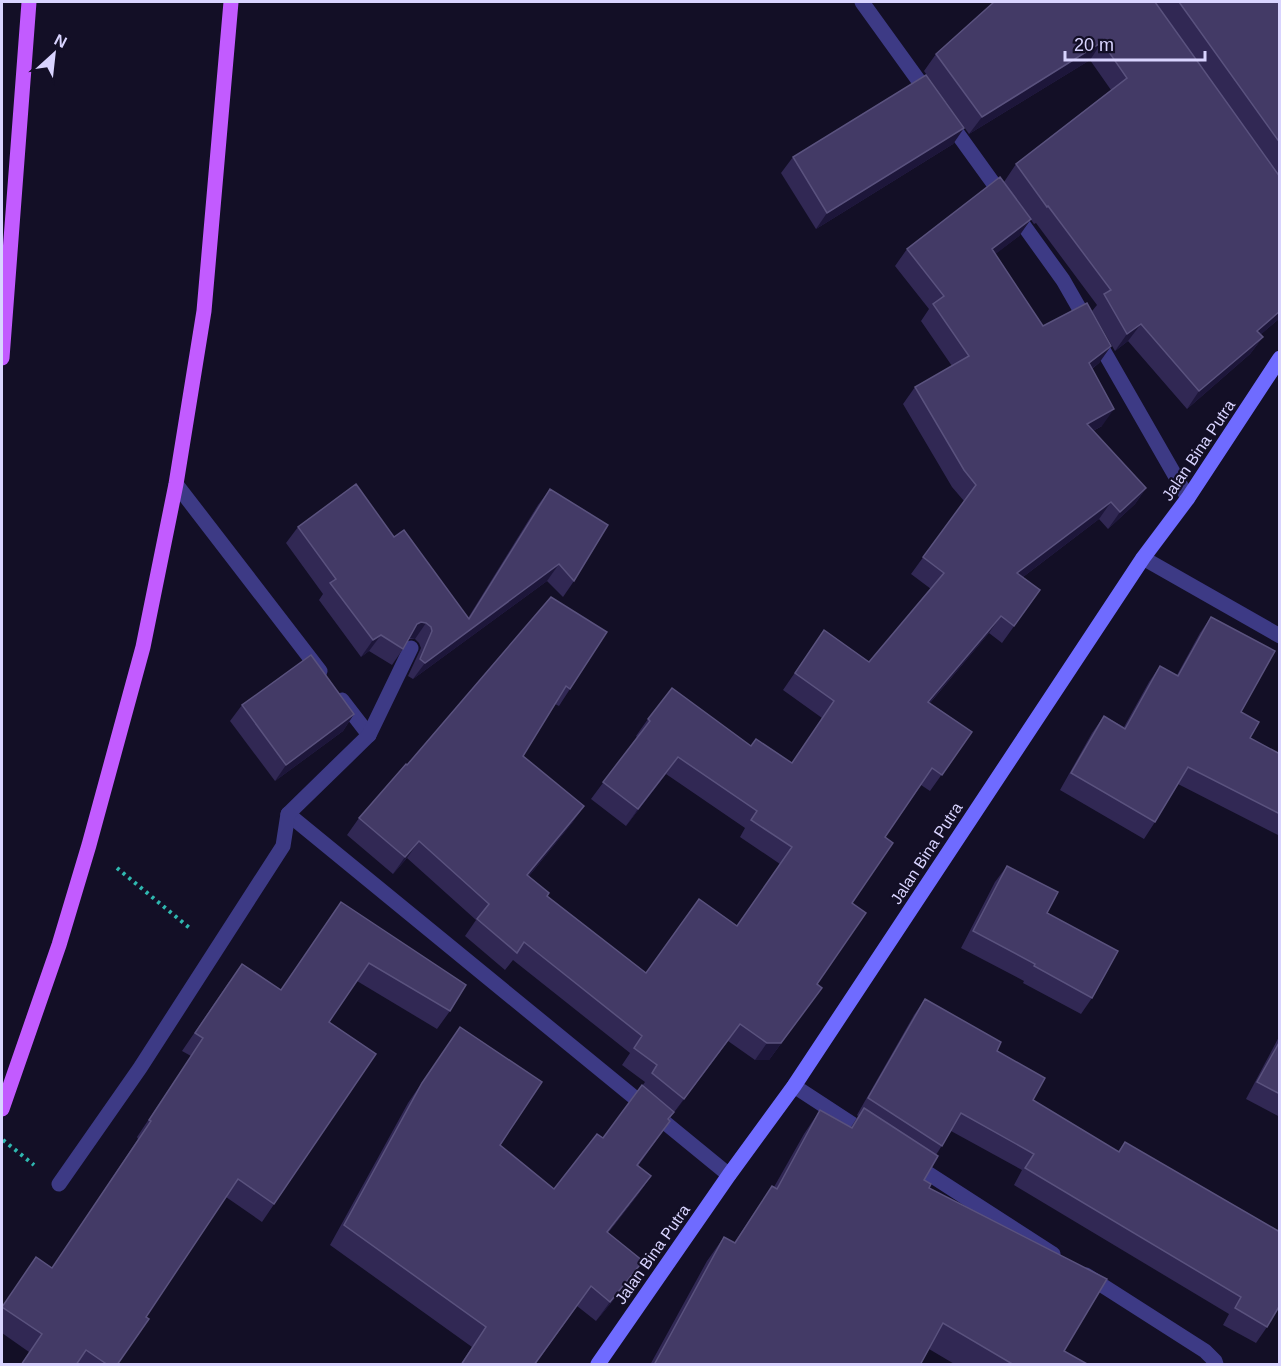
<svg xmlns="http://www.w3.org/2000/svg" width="1281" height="1366" viewBox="0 0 1281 1366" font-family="Helvetica,sans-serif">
	<rect width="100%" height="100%" fill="#130f26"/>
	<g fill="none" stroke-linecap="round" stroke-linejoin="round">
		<!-- path -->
		<g stroke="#2fb8b0" stroke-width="4" stroke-dasharray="3 4.5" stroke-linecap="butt">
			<polyline points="117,868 192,930"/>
			<polyline points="3,1140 34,1165"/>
		</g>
		<!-- street -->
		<g stroke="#3d3a85" stroke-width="15">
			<polyline points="862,2 929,95"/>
			<polyline points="947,119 1063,280 1188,498"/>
			<polyline points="176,484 320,671"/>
			<polyline points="1143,558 1280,636"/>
			<polyline points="342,700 369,735"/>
			<polyline points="288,814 729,1175"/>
			<polyline points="794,1086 869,1135"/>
			<polyline points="912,1163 1053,1254"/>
			<polyline points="59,1184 140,1068 283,846 288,814 369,735 411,648"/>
			<polyline points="1086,1275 1205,1351 1215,1361 1216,1364"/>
		</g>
		<!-- secondary -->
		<polyline stroke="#6f6bff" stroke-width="15" points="598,1364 729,1175 794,1086 1143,558 1188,498 1280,358"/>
		<!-- primary -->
		<g stroke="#c25bff" stroke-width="15">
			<polyline points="2,358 29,2"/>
			<polyline points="2,1109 59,945 89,845 143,647 176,484 204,311 231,2"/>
		</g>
	</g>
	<!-- wall -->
	<g fill="#312854">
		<polygon points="994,2 1280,2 1280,318 1260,335 1263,337 1250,354 1187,409 1128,341 1115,351 1092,311 1097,305 1036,223 1034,224 1004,182 1016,164 1111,90 1090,60 969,134 924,71 936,54"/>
		<polygon points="964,128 953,144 816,229 781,173 793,157"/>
		<polygon points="1031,219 1019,236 995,254 1043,326 1111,346 1099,363 1092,369 1102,426 1093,431 1146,488 1135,504 1108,529 1099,519 1023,577 1040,590 1002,643 989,633 930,703 972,732 930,791 921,785 885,837 852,903 817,984 810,1004 769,1060 755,1060 728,1041 672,1115 669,1120 670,1121 638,1166 651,1176 637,1196 608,1233 629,1281 596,1321 577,1306 535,1365 460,1365 472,1347 330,1245 408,1103 460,1027 500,1145 554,1189 603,1138 645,1082 622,1065 630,1053 513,960 505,970 465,936 476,920 407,858 393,874 347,835 359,818 407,765 551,597 570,689 559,706 555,704 523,756 584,806 572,823 529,876 547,896 646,973 737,926 780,864 740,837 745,828 666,774 626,826 591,799 637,737 636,736 648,719 751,746 792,763 822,718 783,690 824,630 869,662 931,589 911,574 964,501 952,487 903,404 915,387 952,366 921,321 929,309 895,266 907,249"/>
		<polygon points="550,489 574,581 563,597 547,581 413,679 408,676 421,648 419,643 415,639 409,639 403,649 392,665 369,651 361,657 319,600 323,594 286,543 298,527 394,537 468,618 538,505"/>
		<polygon points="1211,617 1250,738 1280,754 1280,836 1178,784 1155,822 1144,839 1060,790 1092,733 1104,716 1124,727 1149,682 1160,666 1177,675 1200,633"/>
		<polygon points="242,705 354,714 343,731 275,781 230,721"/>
		<polygon points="1007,866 1047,913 1092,998 1081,1014 1023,983 1024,981 961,948 995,882"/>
		<polygon points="341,902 450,1011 437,1029 357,981 329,1022 376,1054 262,1222 226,1197 146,1317 117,1365 21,1365 29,1352 2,1333 2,1308 36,1257 52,1268 138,1139 137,1137 191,1056 182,1051 229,982 281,990"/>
		<polygon points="925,999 997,1051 1033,1100 1118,1152 1125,1142 1267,1327 1256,1343 1223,1325 1229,1314 1014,1185 1022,1170 951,1131 936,1155 924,1180 929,1188 1064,1351 1089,1365 956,1365 929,1349 920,1365 650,1365 707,1261 724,1237 734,1243 772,1186 774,1187 804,1134 820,1110 851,1127 858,1116 857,1115 914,1015"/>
		<polygon points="1280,1035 1280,1117 1246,1099"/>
	</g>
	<!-- shaded-wall -->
	<g fill="#1d163a">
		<polygon points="1102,42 1090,60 969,134 982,117"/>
		<polygon points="964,128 953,144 816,229 827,213"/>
		<polygon points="1031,219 1019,236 980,266 992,249"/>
		<polygon points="1280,311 1280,318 1245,348 1257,331"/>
		<polygon points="1141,324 1128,341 1115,351 1127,334"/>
		<polygon points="1263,337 1250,354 1187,409 1199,391"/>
		<polygon points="1111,346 1099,363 1077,380 1089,363"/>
		<polygon points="1114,409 1102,426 1075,440 1087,424"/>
		<polygon points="1146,488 1135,504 1108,529 1120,512"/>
		<polygon points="1111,502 1099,519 1006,590 1017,573"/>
		<polygon points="559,564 547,581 413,679 425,663"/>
		<polygon points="1001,616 989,633 916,719 928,702"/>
		<polygon points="421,622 426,623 415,639 410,638 405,640 417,624"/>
		<polygon points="381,635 369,651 361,657 373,640"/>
		<polygon points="354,714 343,731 275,781 286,765"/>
		<polygon points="678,757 666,774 626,826 638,809"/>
		<polygon points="584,806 572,823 516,892 527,875"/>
		<polygon points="419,841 407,858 393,874 405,857"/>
		<polygon points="810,1004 769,1060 755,1060 767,1043"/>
		<polygon points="740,1024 728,1041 672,1116 684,1099"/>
		<polygon points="651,1176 637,1196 593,1251 607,1232"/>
		<polygon points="643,1261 629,1281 596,1321 610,1302"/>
	</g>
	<!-- building -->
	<g fill="#433a66" stroke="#5a527e" stroke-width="1.5">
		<polygon points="994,2 1155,2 1280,177 1280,311 1257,331 1263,337 1199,391 1141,324 1127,334 1104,294 1111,290 1048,206 1047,207 1016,164 1127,78 1102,42 982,117 936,54"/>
		<polygon points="1179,2 1280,2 1280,143"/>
		<polygon points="926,75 964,128 827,213 793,157"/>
		<polygon points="1000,177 1031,219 992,249 1043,326 1087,303 1111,346 1089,363 1114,409 1087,424 1146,488 1120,512 1111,502 1017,573 1040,590 1014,626 1001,616 928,702 972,732 942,775 932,768 885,837 893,843 852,903 866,913 817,984 822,988 781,1043 767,1043 740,1024 684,1099 652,1073 657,1065 634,1048 642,1036 524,942 517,953 477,919 489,904 419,841 405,857 359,818 406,764 407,765 551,597 607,632 570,689 566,686 523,756 584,806 527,875 549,893 547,896 646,973 699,899 737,926 792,847 751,820 757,811 678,757 638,809 603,782 650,721 648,719 672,688 751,746 756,739 792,763 834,701 795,673 824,630 869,662 944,573 923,557 976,485 964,470 915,387 969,356 933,304 944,296 907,249"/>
		<polygon points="356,484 394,537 404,530 469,619 550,489 608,525 574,581 559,564 425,663 420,659 432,631 431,627 426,623 421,622 417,624 403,649 381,635 373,640 330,583 336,579 298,527"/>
		<polygon points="1211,617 1275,651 1241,712 1259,722 1250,738 1280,754 1280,814 1188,767 1155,822 1071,773 1104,716 1125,729 1160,666 1178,676"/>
		<polygon points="311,655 354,714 286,765 242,705"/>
		<polygon points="1007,866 1058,892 1047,913 1118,951 1092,998 1034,966 1035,964 973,931"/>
		<polygon points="341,902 466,985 450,1011 369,963 329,1022 376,1054 274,1204 238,1179 146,1317 149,1319 117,1365 108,1365 86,1350 76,1365 21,1365 42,1334 2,1307 36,1257 52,1268 151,1121 149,1120 203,1038 195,1033 242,964 281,990"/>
		<polygon points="925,999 1001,1042 997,1051 1045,1078 1033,1100 1119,1152 1125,1142 1280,1232 1280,1305 1267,1327 1235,1308 1241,1297 1025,1168 1034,1154 961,1113 942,1146 868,1098"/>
		<polygon points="460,1027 542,1082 500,1145 554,1189 597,1134 603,1138 642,1085 674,1112 668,1119 670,1121 637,1165 651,1176 607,1232 643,1261 610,1302 591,1286 534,1365 461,1365 486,1327 344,1225 422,1083"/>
		<polygon points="1280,1041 1280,1094 1257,1082"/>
		<polygon points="864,1108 938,1156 924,1180 931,1184 929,1188 1107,1279 1064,1351 1089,1365 1014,1365 943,1323 920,1365 654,1365 724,1237 735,1243 772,1186 777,1189 820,1110 852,1128"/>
	</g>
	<g text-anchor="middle" stroke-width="4.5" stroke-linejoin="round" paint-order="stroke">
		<!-- street labels -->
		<g font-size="16" fill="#d9d4ff" stroke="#130f26">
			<text transform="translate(1198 450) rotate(-56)" y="6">Jalan Bina Putra</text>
			<text transform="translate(926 853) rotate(-57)" y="6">Jalan Bina Putra</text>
			<text transform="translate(652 1254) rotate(-55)" y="6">Jalan Bina Putra</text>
		</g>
	</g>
	<!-- border -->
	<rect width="1281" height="1366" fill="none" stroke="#d9d4ff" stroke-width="6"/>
	<!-- north arrow -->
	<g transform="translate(54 54) rotate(27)" stroke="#130f26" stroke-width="4.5" paint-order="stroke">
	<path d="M0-4.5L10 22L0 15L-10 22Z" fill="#d9d4ff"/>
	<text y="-9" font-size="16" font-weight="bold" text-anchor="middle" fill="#d9d4ff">N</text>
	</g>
	<!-- scale -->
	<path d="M1065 51v9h140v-9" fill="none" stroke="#d9d4ff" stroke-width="3"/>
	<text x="1074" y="51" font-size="18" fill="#d9d4ff" stroke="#130f26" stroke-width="4.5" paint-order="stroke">20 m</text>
</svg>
